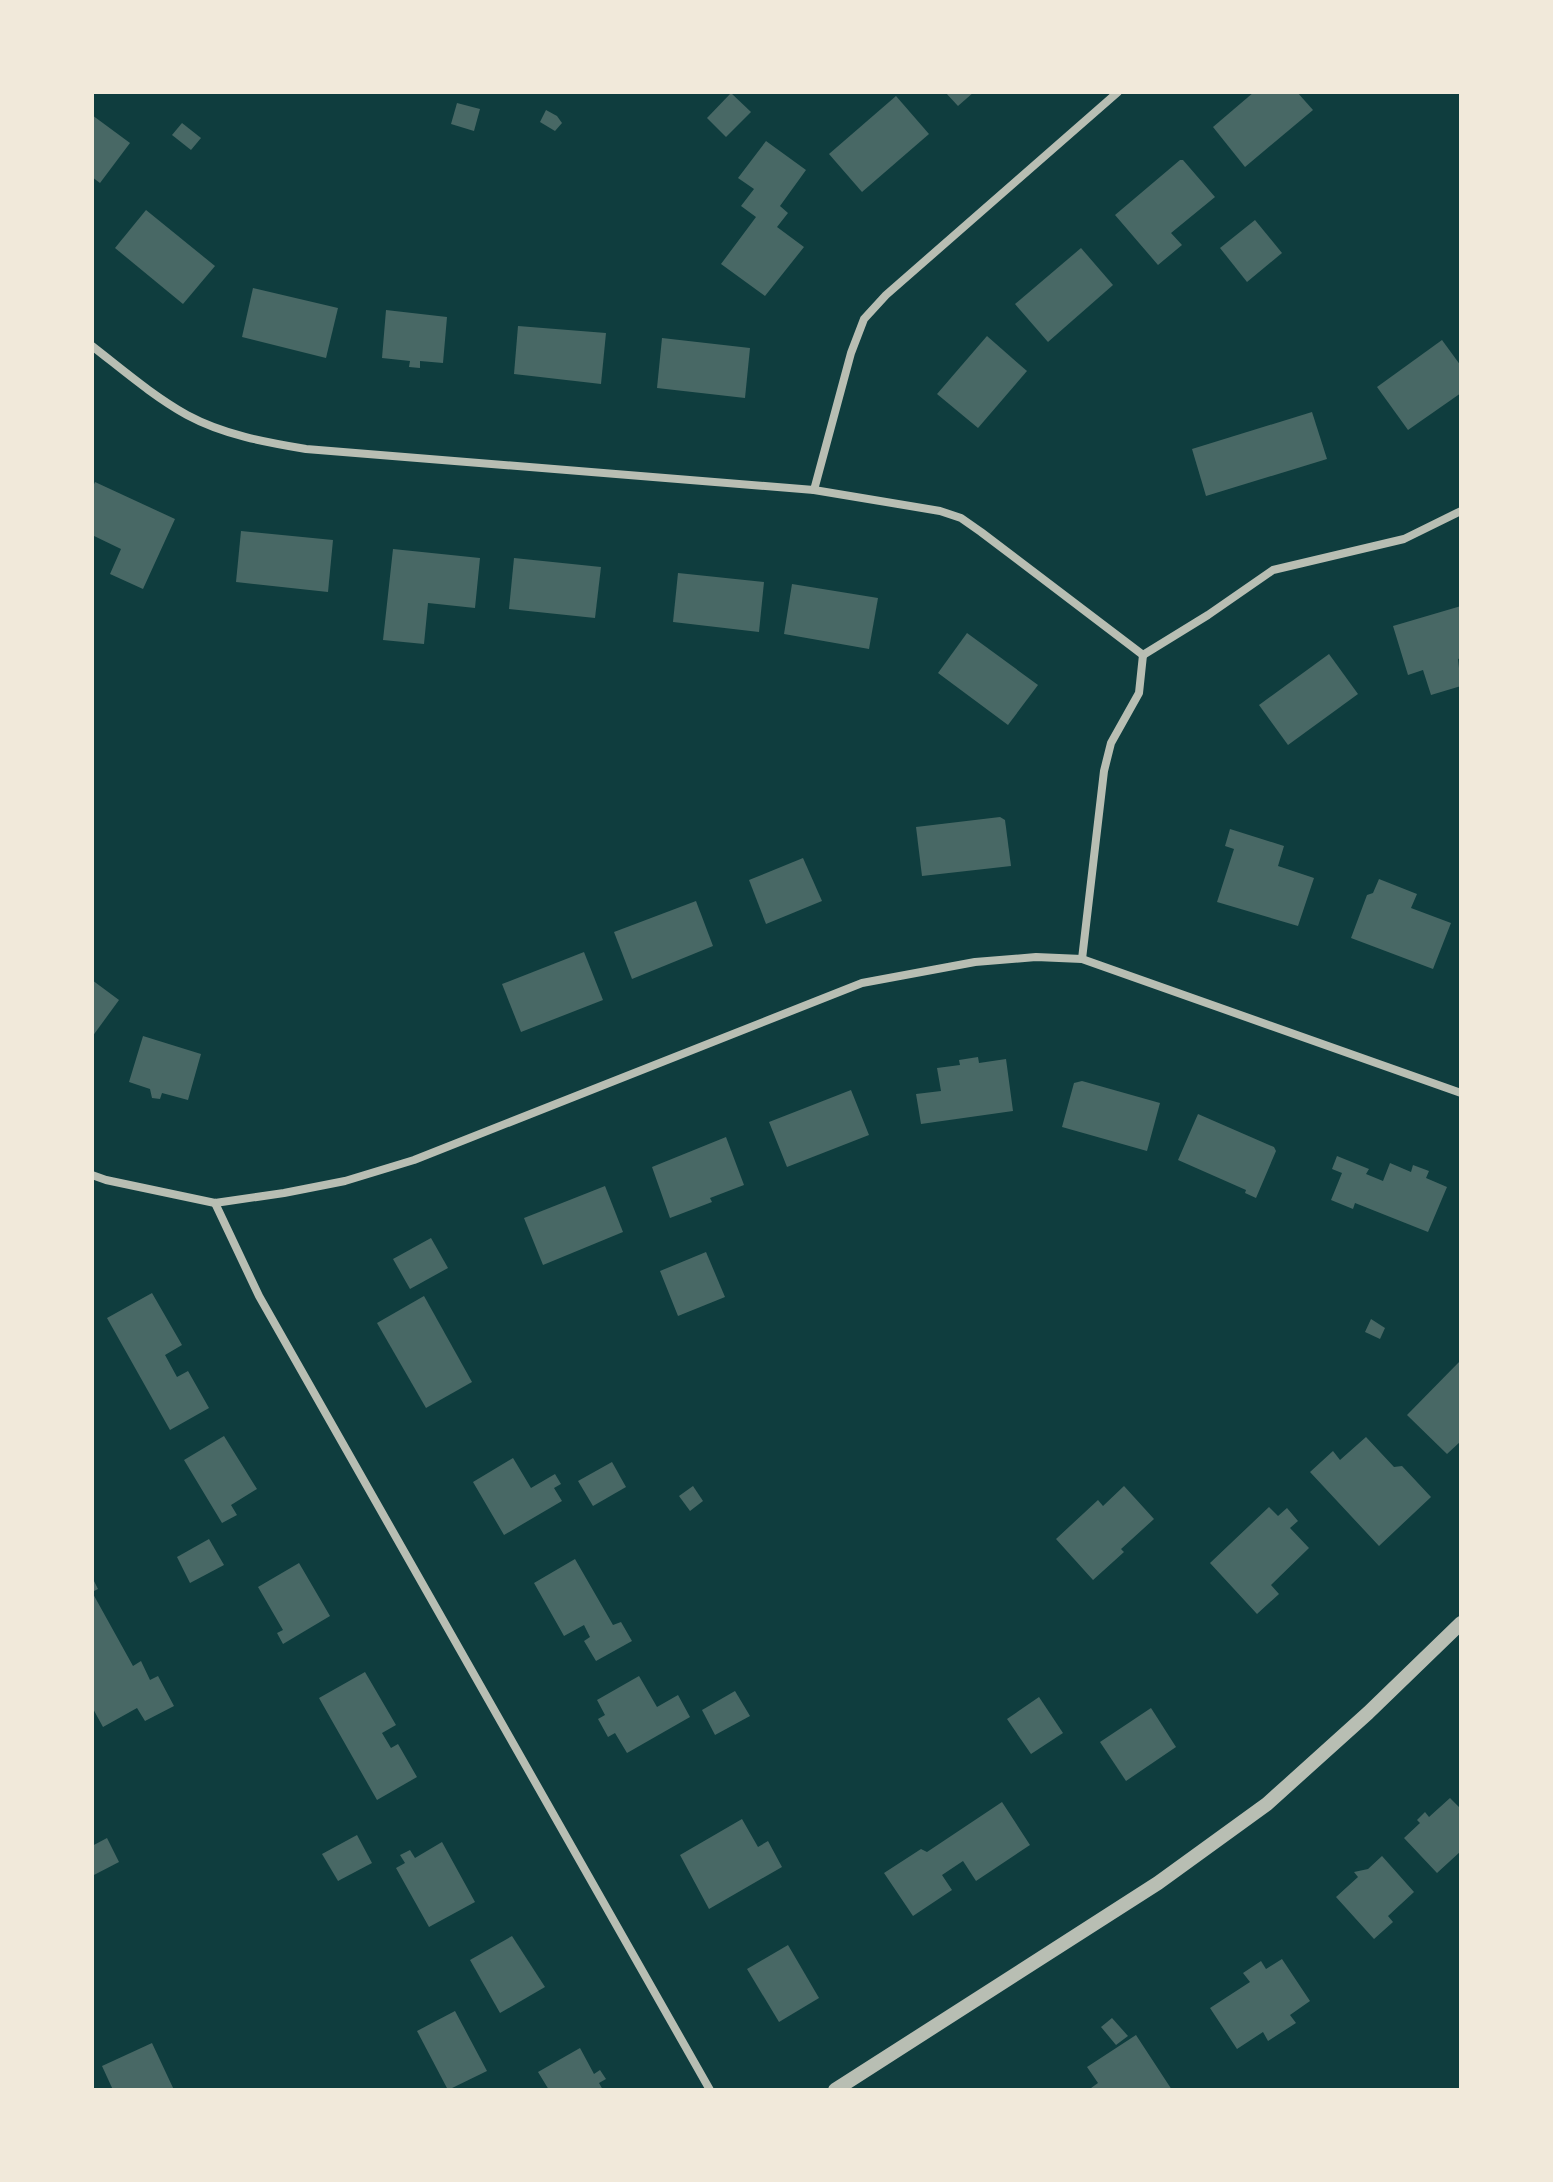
<svg xmlns="http://www.w3.org/2000/svg" width="1553" height="2182" viewBox="0 0 1553 2182" font-family="'DM Sans',sans-serif">
	<rect width="100%" height="100%" fill="#0f3d3e"/>
	<!-- building -->
	<g fill="#486865">
		<polygon points="945,92 974,92 958,106"/>
		<polygon points="1254,92 1297,92 1313,110 1245,167 1213,127"/>
		<polygon points="731,93 751,112 726,137 707,118"/>
		<polygon points="896,96 929,134 862,192 829,154"/>
		<polygon points="457,103 480,109 474,131 451,124"/>
		<polygon points="546,110 557,116 562,123 555,131 540,122"/>
		<polygon points="92,115 130,143 100,183 92,177"/>
		<polygon points="182,123 201,138 191,150 172,135"/>
		<polygon points="766,141 806,170 780,206 788,213 777,227 804,247 765,296 721,264 756,217 741,206 754,189 738,178"/>
		<polygon points="1180,160 1183,160 1215,197 1171,233 1182,245 1158,265 1115,215"/>
		<polygon points="146,210 215,266 183,304 115,248"/>
		<polygon points="1255,220 1282,253 1247,282 1220,248"/>
		<polygon points="1081,248 1113,285 1048,342 1015,304"/>
		<polygon points="253,288 338,308 326,358 242,337"/>
		<polygon points="386,310 447,317 443,363 420,361 420,368 409,367 410,361 382,358"/>
		<polygon points="518,326 606,333 601,384 514,374"/>
		<polygon points="987,336 1027,371 978,428 937,394"/>
		<polygon points="662,338 750,348 745,398 657,388"/>
		<polygon points="1442,340 1461,366 1461,393 1408,430 1377,387"/>
		<polygon points="1312,412 1327,459 1206,496 1192,449"/>
		<polygon points="95,482 175,519 143,589 110,574 121,549 92,535 92,489"/>
		<polygon points="241,531 333,540 328,592 236,582"/>
		<polygon points="393,549 480,558 475,608 428,603 424,644 383,640"/>
		<polygon points="514,558 601,567 595,618 509,609"/>
		<polygon points="678,573 764,582 759,632 673,622"/>
		<polygon points="792,584 878,598 869,649 784,634"/>
		<polygon points="1461,606 1461,658 1458,659 1461,686 1431,695 1423,670 1408,675 1393,626"/>
		<polygon points="967,633 1038,685 1008,725 938,673"/>
		<polygon points="1329,654 1358,694 1288,745 1259,705"/>
		<polygon points="1000,817 1005,820 1011,866 922,876 916,827"/>
		<polygon points="1230,829 1284,846 1278,866 1314,878 1298,926 1217,902 1234,849 1225,846"/>
		<polygon points="803,858 822,901 766,924 749,880"/>
		<polygon points="1379,879 1417,894 1411,908 1451,923 1433,969 1351,938 1367,895 1373,893"/>
		<polygon points="696,901 713,946 632,979 614,932"/>
		<polygon points="584,952 603,1000 521,1032 502,984"/>
		<polygon points="92,980 119,1000 92,1037"/>
		<polygon points="143,1036 201,1054 188,1100 162,1093 160,1099 152,1098 150,1089 129,1082"/>
		<polygon points="978,1057 979,1063 1006,1059 1013,1111 921,1124 916,1094 941,1091 937,1068 960,1065 959,1060"/>
		<polygon points="1082,1081 1160,1103 1147,1151 1062,1127 1074,1083"/>
		<polygon points="851,1090 869,1135 787,1167 769,1122"/>
		<polygon points="1198,1114 1274,1147 1276,1151 1256,1198 1245,1193 1246,1190 1178,1160"/>
		<polygon points="726,1137 744,1185 710,1198 712,1202 670,1218 652,1167"/>
		<polygon points="1337,1156 1369,1169 1366,1174 1383,1181 1390,1163 1411,1172 1413,1165 1429,1171 1426,1178 1447,1187 1428,1232 1355,1203 1353,1209 1331,1200 1342,1173 1332,1169"/>
		<polygon points="605,1186 623,1232 543,1265 524,1218"/>
		<polygon points="431,1238 448,1268 410,1289 393,1259"/>
		<polygon points="706,1252 725,1297 678,1316 660,1271"/>
		<polygon points="152,1293 182,1345 165,1355 177,1377 188,1371 209,1408 170,1430 107,1318"/>
		<polygon points="424,1296 472,1382 426,1408 377,1323"/>
		<polygon points="1371,1319 1385,1328 1380,1339 1365,1332"/>
		<polygon points="1461,1360 1461,1441 1447,1454 1407,1415"/>
		<polygon points="224,1436 257,1489 231,1505 237,1515 222,1523 184,1460"/>
		<polygon points="1366,1437 1394,1467 1402,1466 1431,1497 1379,1546 1310,1472 1333,1451 1340,1460"/>
		<polygon points="513,1458 531,1488 555,1474 561,1484 554,1488 562,1501 504,1535 473,1482"/>
		<polygon points="612,1462 626,1487 593,1506 578,1481"/>
		<polygon points="693,1486 703,1501 690,1511 679,1496"/>
		<polygon points="1124,1486 1154,1519 1121,1549 1124,1552 1093,1580 1056,1539 1098,1500 1103,1506"/>
		<polygon points="1269,1507 1278,1516 1287,1508 1298,1521 1290,1528 1309,1548 1271,1585 1279,1594 1257,1614 1210,1563"/>
		<polygon points="209,1539 224,1565 190,1583 177,1557"/>
		<polygon points="575,1559 613,1625 621,1622 632,1641 596,1661 584,1641 590,1637 584,1625 564,1636 534,1583"/>
		<polygon points="299,1563 330,1616 283,1644 277,1633 283,1630 258,1587"/>
		<polygon points="92,1577 98,1589 92,1592 133,1666 141,1661 150,1680 158,1676 174,1706 145,1721 137,1708 103,1727 92,1707"/>
		<polygon points="365,1672 396,1725 382,1733 391,1748 398,1744 417,1777 377,1800 319,1698"/>
		<polygon points="639,1676 657,1707 678,1695 690,1717 627,1753 615,1733 608,1737 598,1719 605,1715 597,1700"/>
		<polygon points="735,1691 750,1716 715,1735 702,1710"/>
		<polygon points="1039,1697 1063,1733 1031,1754 1007,1719"/>
		<polygon points="1151,1708 1176,1747 1126,1781 1100,1742"/>
		<polygon points="1450,1798 1461,1809 1461,1851 1437,1873 1404,1838 1420,1823 1417,1820 1425,1812 1429,1817"/>
		<polygon points="1002,1802 1030,1845 976,1881 963,1861 942,1875 952,1890 913,1916 884,1873 921,1849 927,1852"/>
		<polygon points="742,1819 758,1847 768,1841 782,1867 709,1909 680,1855"/>
		<polygon points="357,1835 372,1863 338,1881 322,1854"/>
		<polygon points="107,1838 119,1862 92,1876 92,1846"/>
		<polygon points="442,1842 475,1902 429,1927 396,1868 405,1863 400,1855 410,1850 415,1858"/>
		<polygon points="1382,1856 1414,1892 1388,1916 1393,1922 1374,1939 1336,1897 1358,1877 1354,1872 1368,1869"/>
		<polygon points="512,1936 545,1987 500,2013 470,1960"/>
		<polygon points="788,1945 819,1998 779,2022 747,1969"/>
		<polygon points="1282,1959 1310,2001 1290,2015 1296,2023 1268,2041 1263,2032 1237,2049 1210,2008 1250,1982 1243,1973 1261,1961 1266,1969"/>
		<polygon points="455,2011 487,2071 448,2090 417,2031"/>
		<polygon points="1112,2018 1128,2036 1116,2045 1101,2027"/>
		<polygon points="1136,2035 1172,2090 1093,2090 1091,2088 1098,2083 1087,2067"/>
		<polygon points="152,2043 174,2090 113,2090 102,2066"/>
		<polygon points="580,2048 594,2074 600,2070 606,2079 599,2083 603,2090 549,2090 538,2072"/>
	</g>
	<g fill="none" stroke-linecap="round" stroke-linejoin="round">
		<!-- minor -->
		<g stroke="#b8beb3" stroke-width="8">
			<path d="M92 346C123 370 153 396 187 415 224 435 265 442 306 449L814 490 940 511 961 518 981 532 1143 655"/>
			<polyline points="814,490 851,353 864,319 886,295 1118,92"/>
			<polyline points="1143,655 1208,615 1273,570 1404,539 1461,511"/>
			<polyline points="1082,959 1104,771 1111,743 1139,693 1143,655"/>
			<polyline points="92,1175 106,1180 215,1203 284,1193 345,1181 414,1160 862,983 975,962 1036,957 1082,959 1461,1093"/>
			<polyline points="215,1203 259,1296 710,2090"/>
		</g>
		<!-- tertiary -->
		<polyline stroke="#b8beb3" stroke-width="14" points="835,2090 1158,1883 1267,1804 1368,1713 1461,1623"/>
	</g>
	<!-- border -->
	<rect width="1553" height="2182" fill="none" stroke="#f1e9da" stroke-width="188"/>
</svg>
